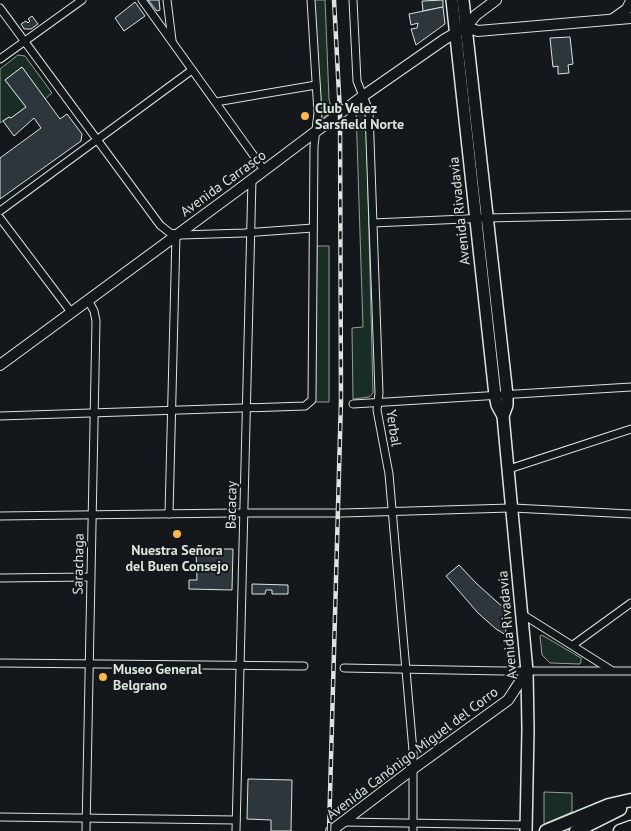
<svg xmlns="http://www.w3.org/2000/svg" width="631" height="831" viewBox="0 0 631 831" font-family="'PT Sans',sans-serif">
	<rect width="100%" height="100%" fill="#14181c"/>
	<!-- green -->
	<g fill="#1a2d24" stroke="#939e99">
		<polygon points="314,0 325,0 329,99 332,111 323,118 321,115"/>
		<polygon points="18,55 25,56 52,93 45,99 22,67 5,80 26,107 11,118 9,117 0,123 0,69"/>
		<polygon points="360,108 363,109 366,114 373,393 369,397 353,399 352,328 363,327 356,109"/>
		<polygon points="317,246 329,246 329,402 315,402"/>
		<polygon points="542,635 581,658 581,662 580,664 550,663 542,655 540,636"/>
		<polygon points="544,792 572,793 572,812 544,824"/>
	</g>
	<!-- building -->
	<g fill="#2c363c" stroke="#d8e6dc">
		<polygon points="148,0 159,0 160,10 157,11"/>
		<polygon points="443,0 443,7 423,11 422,1"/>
		<polygon points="135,2 145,16 124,31 115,18"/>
		<polygon points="443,7 445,24 416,45 411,29 417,28 418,23 411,25 409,14"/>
		<polygon points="32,16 38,24 31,29 24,29 21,24 26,21 28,23 30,21 28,19"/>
		<polygon points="570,37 573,64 568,65 569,73 558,74 558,66 553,67 550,38"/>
		<polygon points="22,67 60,119 67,114 82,134 81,141 0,199 0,158 41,128 34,118 14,136 3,121 9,117 11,118 26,107 5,80"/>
		<polygon points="196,549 233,549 232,590 189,589 189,580 197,580"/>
		<polygon points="459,565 477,584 505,609 506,635 496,629 478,613 446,576"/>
		<polygon points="252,584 288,585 288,594 272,594 272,590 266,590 265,594 252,594"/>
		<polygon points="248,779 292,780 291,831 271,831 271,820 247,819"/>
	</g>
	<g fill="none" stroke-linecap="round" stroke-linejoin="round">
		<!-- street casing -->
		<g stroke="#d8e6dc" stroke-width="9">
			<g id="street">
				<polyline points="142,0 264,170"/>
				<polyline points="167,0 172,40"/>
				<polyline points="353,0 357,81 369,111 379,393 377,410 389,474 413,751 413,831"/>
				<polyline points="0,8 160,225 170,233 181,235 244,233 313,228"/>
				<polyline points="0,59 82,0"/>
				<polyline points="216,102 316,85"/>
				<polyline points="0,211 192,70"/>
				<polyline points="0,218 71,312"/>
				<polyline points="373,223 487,218 631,215"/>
				<polyline points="353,404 631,387"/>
				<polyline points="0,416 305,406 312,400 314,146 318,113 311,0"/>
				<polyline points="509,469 631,429"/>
				<polyline points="169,514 176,235"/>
				<polyline points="0,516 232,513 343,513 513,508 631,514"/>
				<polyline points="0,578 90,577"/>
				<polyline points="522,614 611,670"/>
				<polyline points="573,645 631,603"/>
				<polyline points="0,663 304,666"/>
				<polyline points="344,668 503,671 631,671"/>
				<polyline points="0,817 236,820"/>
				<polyline points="344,822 527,825"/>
				<polyline points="86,831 96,321 94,311 88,300"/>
				<polyline points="236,831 252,179"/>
			</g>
		</g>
		<!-- secondary casing -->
		<g stroke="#d8e6dc" stroke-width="12">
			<g id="secondary">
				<polyline points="613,19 627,9 631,1"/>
				<polyline points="466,27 478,31 631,18"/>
				<polyline points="0,365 234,193 363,96 445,39 466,27 476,15 496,0"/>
				<polyline points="331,831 414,768 508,700 527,671"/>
			</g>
		</g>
		<!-- primary casing -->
		<g stroke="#d8e6dc" stroke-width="14">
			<g id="primary">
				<polyline points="452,0 495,395 497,405 503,416 527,671 528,730 526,831"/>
				<polyline points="463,0 507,395 507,405 503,416"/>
			</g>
		</g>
		<!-- highway casing -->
		<g stroke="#d8e6dc" stroke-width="15">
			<g id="highway">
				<polyline points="546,831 609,805 631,800"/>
				<polyline points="576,831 620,809"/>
				<polyline points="620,831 631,827"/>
			</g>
		</g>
		<!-- street -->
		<use href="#street" stroke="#14181c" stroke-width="7"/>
		<!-- secondary -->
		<use href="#secondary" stroke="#14181c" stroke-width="10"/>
		<!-- primary -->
		<use href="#primary" stroke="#14181c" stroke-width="11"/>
		<!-- highway -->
		<use href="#highway" stroke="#14181c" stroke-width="12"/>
		<!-- rail casing -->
		<g stroke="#d8e6dc" stroke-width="4.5">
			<polyline id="rail" points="329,831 341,400 340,113 334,0"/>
		</g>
		<!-- rail -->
		<use href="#rail" stroke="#14181c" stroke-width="2.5" stroke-dasharray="8" stroke-linecap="butt"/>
	</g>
	<!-- markers -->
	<g fill="#ffb74d" stroke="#14181c" stroke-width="2">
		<circle cx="305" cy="116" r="5"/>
		<circle cx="177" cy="534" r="5"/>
		<circle cx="103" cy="677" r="5"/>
	</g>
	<g text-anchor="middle" stroke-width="4" stroke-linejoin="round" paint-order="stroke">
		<!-- poi labels -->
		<g font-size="14" font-weight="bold" fill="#d8e6dc" stroke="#14181c" text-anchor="start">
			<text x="315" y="113">Club Velez<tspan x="315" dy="16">Sarsfield Norte</tspan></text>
			<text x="177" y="555" text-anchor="middle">Nuestra Señora<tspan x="177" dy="16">del Buen Consejo</tspan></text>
			<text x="113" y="674">Museo General<tspan x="113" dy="16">Belgrano</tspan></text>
		</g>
		<!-- street labels -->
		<g font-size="14" fill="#d8e6dc" stroke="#14181c">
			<text transform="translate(223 183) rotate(-36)" y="5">Avenida Carrasco</text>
			<text transform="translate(459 211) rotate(-96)" y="5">Avenida Rivadavia</text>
			<text transform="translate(394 428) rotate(81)" y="5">Yerbal</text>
			<text transform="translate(231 505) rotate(-89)" y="5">Bacacay</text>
			<text transform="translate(78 564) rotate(-89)" y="5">Sarachaga</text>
			<text transform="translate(507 625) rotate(-95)" y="5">Avenida Rivadavia</text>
			<text transform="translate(412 753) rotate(-37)" y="5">Avenida Canónigo Miguel del Corro</text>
		</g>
	</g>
</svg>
